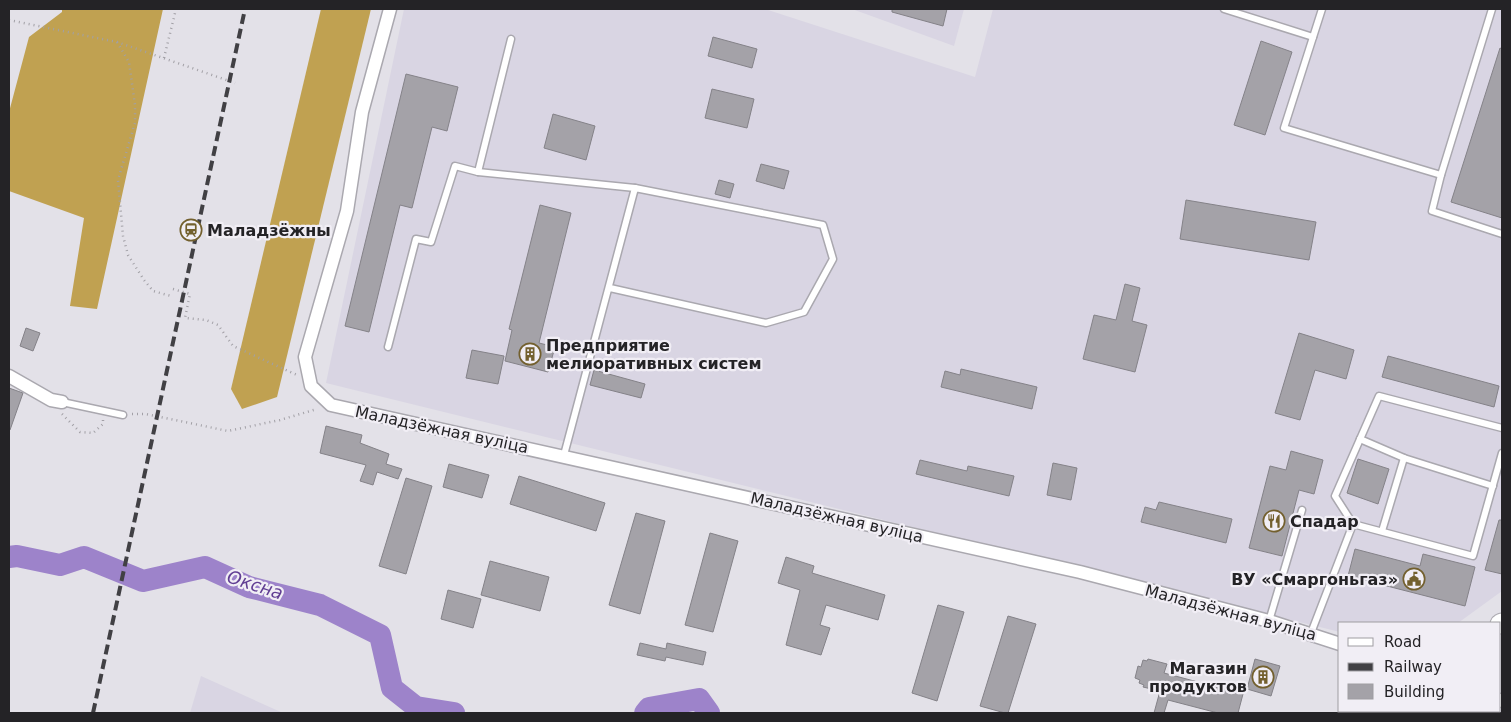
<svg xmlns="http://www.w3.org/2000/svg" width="1511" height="722" viewBox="0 0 1511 722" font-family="'DejaVu Sans',sans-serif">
	<rect width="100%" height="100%" fill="#e3e1e8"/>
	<!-- built -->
	<g fill="#d9d5e3">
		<polygon points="404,9 765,9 975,77 993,9 1502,9 1502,591 1458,623 1340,623 1340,632 326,383"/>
		<polygon points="852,9 964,9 954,46"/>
		<polygon points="201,676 283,713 190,713"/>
		<polygon points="1422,711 1500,710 1502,713 1407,713"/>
	</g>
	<!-- forest -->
	<g fill="#c0a151">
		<polygon points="62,9 163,9 97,309 70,306 84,218 9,191 9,112 29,37 62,12"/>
		<polygon points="321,9 371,9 277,397 242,409 231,389"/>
	</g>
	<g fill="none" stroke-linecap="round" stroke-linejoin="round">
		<!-- river -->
		<g stroke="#9d83ca" stroke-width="22">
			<polyline points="9,557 17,556 60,565 84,557 143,581 205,567 249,587 320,605 380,635 392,688 416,707 454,713"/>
			<polyline points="645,713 649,708 699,699 709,713"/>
		</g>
	</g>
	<!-- building -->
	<g fill="#a4a2a8" stroke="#848288">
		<polygon points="892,9 947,9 943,26 892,12"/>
		<polygon points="713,37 757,49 752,68 708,56"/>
		<polygon points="1261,41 1292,52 1265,135 1234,125"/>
		<polygon points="1500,48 1502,49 1502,218 1451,202"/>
		<polygon points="406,74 458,87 447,131 432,127 412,208 400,205 369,332 345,326"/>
		<polygon points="712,89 754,99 747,128 705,118"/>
		<polygon points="553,114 595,126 586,160 544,148"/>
		<polygon points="761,164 789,171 784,189 756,181"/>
		<polygon points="719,180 734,184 730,198 715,194"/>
		<polygon points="1186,200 1316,222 1309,260 1180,239"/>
		<polygon points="540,205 571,213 539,343 555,347 548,372 505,361 512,330 509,329"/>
		<polygon points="1125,284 1140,288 1132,321 1147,325 1135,372 1083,359 1094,315 1116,320"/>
		<polygon points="26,328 40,333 33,351 20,346"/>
		<polygon points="1299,333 1354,350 1346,379 1315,370 1300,420 1275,413"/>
		<polygon points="472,350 504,356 498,384 466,378"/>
		<polygon points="1388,356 1499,386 1494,407 1382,377"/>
		<polygon points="961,369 1037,387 1032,409 941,387 945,371 960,375"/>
		<polygon points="594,370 645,384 641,398 590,385"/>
		<polygon points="9,388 23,393 10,430 9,430"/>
		<polygon points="326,426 362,435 360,443 389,454 386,464 402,469 398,479 377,472 373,485 360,481 366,465 320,453"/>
		<polygon points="1291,451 1323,460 1314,494 1299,490 1282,556 1249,548 1270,466 1286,470"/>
		<polygon points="1358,459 1389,469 1378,504 1347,493"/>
		<polygon points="920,460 967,471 968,466 1014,476 1009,496 916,474"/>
		<polygon points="1053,463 1077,468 1071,500 1047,495"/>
		<polygon points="449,464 489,475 482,498 443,487"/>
		<polygon points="519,476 605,503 596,531 510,504"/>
		<polygon points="406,478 432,486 406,574 379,566"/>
		<polygon points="1159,502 1232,519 1226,543 1141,522 1145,507 1156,510"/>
		<polygon points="636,513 665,521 640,614 609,605"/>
		<polygon points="1499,520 1502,520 1502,574 1485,570"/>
		<polygon points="710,533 738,541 713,632 685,625"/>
		<polygon points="1355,549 1420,566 1423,554 1475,567 1465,606 1348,576"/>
		<polygon points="786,557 814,566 812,573 885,595 878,620 826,605 820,625 830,628 821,655 786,645 800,590 778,583"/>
		<polygon points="490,561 549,577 540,611 481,595"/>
		<polygon points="448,590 481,599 473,628 441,619"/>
		<polygon points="938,605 964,612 937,701 912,693"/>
		<polygon points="1008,616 1036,624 1008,713 1005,713 980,706"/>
		<polygon points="640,643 666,649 667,643 706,652 703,665 666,657 665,661 637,655"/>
		<polygon points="1148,659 1167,664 1164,673 1243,694 1238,713 1218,713 1168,700 1164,713 1154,713 1160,691 1143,687 1144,685 1139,683 1140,680 1135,678 1138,666 1141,667 1143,660 1147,661"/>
		<polygon points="1255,659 1280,666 1271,696 1247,689"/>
	</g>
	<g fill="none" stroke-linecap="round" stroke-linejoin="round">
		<!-- service casing -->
		<g stroke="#aaa8af" stroke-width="9">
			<g id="service">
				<polyline points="1224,9 1313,37"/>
				<polyline points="1322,9 1284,128 1441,175"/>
				<polyline points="1492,9 1441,175 1432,211 1502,234"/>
				<polyline points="478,172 511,39"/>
				<polyline points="388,347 416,239 431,242 455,166 478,172 635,188"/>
				<polyline points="62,402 123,415"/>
				<polyline points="1360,439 1404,458"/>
				<polyline points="564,455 635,188 823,225 833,259 804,312 766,323 610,288"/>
				<polyline points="1353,524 1335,496 1379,396 1502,428"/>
				<polyline points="1382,531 1404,458 1493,486"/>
				<polyline points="1269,621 1302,510"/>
				<polyline points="1311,633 1353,524 1473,556 1502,453"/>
			</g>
		</g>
		<!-- minor casing -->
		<g stroke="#aaa8af" stroke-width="15">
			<g id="minor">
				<polyline points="390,9 362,112 347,211 305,357 311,386 331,405 1080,572 1269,621 1340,644"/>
				<polyline points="9,376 51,400 62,402"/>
				<polyline points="1500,700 1502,701"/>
			</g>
		</g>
		<!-- secondary casing -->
		<g stroke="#aaa8af" stroke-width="21">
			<g id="secondary">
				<polyline points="1500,624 1502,623"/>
				<polyline points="1372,713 1375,711"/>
			</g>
		</g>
		<!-- path -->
		<g stroke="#a2a0a6" stroke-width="2.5" stroke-dasharray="1 4" stroke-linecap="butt">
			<polyline points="9,20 117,42 235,83"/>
			<polyline points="117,42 129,62 135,105 135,123 118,180 123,236 128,255 144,280 153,291 171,296"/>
			<polyline points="164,58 176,9"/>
			<polyline points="173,289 190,294 185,318 206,320 218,325 233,346 297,375"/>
			<polyline points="62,414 80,432 93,433 103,424 103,419"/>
			<polyline points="132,414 146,414 228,431 280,420 317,409"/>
		</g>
		<!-- service -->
		<use href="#service" stroke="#fff" stroke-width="6"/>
		<!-- minor -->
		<use href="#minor" stroke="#fff" stroke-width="12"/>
		<!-- secondary -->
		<use href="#secondary" stroke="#fff" stroke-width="19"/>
		<!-- rail -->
		<polyline stroke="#414044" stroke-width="4" stroke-dasharray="10 5" stroke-linecap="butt" points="93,713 245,9"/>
	</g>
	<!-- icons -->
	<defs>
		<g id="station-ring" transform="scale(1.125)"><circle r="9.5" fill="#f1eef5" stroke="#73602e" stroke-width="1.5"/><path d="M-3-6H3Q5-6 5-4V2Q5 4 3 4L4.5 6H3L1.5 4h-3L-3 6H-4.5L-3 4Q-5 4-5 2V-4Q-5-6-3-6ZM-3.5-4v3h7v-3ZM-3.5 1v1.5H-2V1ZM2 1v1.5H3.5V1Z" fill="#73602e"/></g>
		<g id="building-ring" transform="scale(1.125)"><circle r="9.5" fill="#f1eef5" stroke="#73602e" stroke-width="1.5"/><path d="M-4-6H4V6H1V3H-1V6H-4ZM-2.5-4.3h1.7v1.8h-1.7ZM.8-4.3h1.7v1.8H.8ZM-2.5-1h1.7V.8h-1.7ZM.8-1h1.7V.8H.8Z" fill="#73602e"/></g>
		<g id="restaurant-ring" transform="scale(1.125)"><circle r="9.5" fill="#f1eef5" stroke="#73602e" stroke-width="1.5"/><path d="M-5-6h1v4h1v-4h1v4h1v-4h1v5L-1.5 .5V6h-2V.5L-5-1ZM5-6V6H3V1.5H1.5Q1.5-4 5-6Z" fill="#73602e"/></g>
		<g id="civic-ring" transform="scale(1.125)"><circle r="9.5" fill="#f1eef5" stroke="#73602e" stroke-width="1.5"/><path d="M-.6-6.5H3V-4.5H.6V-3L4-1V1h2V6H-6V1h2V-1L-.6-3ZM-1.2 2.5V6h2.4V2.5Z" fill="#73602e"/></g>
	</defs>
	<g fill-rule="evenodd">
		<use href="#station-ring" x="191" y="230"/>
		<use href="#building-ring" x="530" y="354"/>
		<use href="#restaurant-ring" x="1274" y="521"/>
		<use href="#civic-ring" x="1414" y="579"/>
		<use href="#building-ring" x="1263" y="677"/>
	</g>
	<g text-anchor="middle" stroke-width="4.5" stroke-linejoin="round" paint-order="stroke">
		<!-- poi labels -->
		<g font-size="16" font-weight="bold" fill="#242326" stroke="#f1eef5" text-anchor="start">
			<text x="207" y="236">Маладзёжны</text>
			<text x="546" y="351">Предприятие<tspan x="546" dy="18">мелиоративных систем</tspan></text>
			<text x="1290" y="527">Спадар</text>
			<text x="1398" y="585" text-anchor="end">ВУ «Смаргоньгаз»</text>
			<text x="1247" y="674" text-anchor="end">Магазин<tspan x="1247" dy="18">продуктов</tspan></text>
		</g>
		<!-- street labels -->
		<g font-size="16" fill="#242326" stroke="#f1eef5">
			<text transform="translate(442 429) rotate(12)" y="6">Маладзёжная вуліца</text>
			<text transform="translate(837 517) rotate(13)" y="6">Маладзёжная вуліца</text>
			<text transform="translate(1231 612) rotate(15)" y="6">Маладзёжная вуліца</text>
		</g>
		<!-- water labels -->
		<g font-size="18" font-style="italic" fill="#613e93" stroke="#f1eef5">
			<text transform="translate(255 585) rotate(18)" y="6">Оксна</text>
		</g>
	</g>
	<!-- border -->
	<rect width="1511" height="722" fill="none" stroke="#242326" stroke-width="20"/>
	<!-- legend -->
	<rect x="1338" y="622" width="162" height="90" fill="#f1eef5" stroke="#9f9da2"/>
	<rect x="1348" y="638" width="25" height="8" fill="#ffffff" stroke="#9f9da2"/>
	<text x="1384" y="647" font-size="15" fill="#242326">Road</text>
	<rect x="1348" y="663" width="25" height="8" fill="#414044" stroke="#9f9da2"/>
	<text x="1384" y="672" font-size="15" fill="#242326">Railway</text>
	<rect x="1348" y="684" width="25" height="15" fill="#a4a2a8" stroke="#9f9da2"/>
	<text x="1384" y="697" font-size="15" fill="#242326">Building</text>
</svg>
